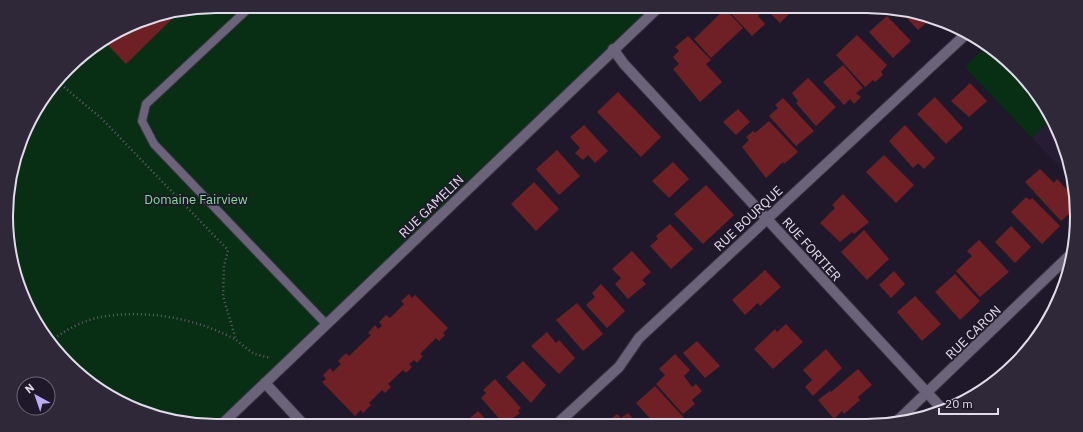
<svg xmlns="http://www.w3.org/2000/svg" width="1083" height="432" viewBox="0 0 1083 432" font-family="'IBM Plex Sans',sans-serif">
	<rect width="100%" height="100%" fill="#1f182a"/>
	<!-- built -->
	<polygon fill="#261d35" points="1052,118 1055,123 1069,176 1032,138"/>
	<!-- green -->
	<g fill="#082f14">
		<polygon points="216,6 660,6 216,426 149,415 88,382 34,321 10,257 8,188 34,111 78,58 148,17"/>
		<polygon points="985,47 1005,58 1052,118 1032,138 965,67"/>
	</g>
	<!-- building -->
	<g fill="#6f2024">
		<polygon points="724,6 760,6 764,10 758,16 765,24 752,36"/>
		<polygon points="763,6 787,6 792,11 780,23"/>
		<polygon points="725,9 743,28 711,58 694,39"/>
		<polygon points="179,12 126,64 105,42 148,17"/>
		<polygon points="901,12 933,17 918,30"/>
		<polygon points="887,16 911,41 893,58 869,32"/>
		<polygon points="857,35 887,65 881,72 883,75 875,82 873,80 865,87 836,55"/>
		<polygon points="688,36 711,60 706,64 722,82 700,102 673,69 679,64 673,57 679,51 675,47"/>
		<polygon points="843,65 863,88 856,93 861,97 854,104 850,99 844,105 823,82"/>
		<polygon points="808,78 836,107 816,126 796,103 798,101 792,93"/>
		<polygon points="970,83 987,101 969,117 951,101"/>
		<polygon points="618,92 661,137 641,157 597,112"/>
		<polygon points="935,97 963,128 946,144 917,114"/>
		<polygon points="783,98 814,131 796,146 769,116 778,108 775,105"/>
		<polygon points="738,109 750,122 736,135 723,122"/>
		<polygon points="769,121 798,152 784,164 783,162 766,178 742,147 749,140 746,137 753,131 755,133"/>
		<polygon points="584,125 608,151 595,163 588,155 583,160 575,153 580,148 570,137"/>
		<polygon points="905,125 935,158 924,169 918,163 913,168 889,141"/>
		<polygon points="557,150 580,176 559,195 536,169"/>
		<polygon points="884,155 914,185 896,203 866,172"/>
		<polygon points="673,162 689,179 669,198 652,181"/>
		<polygon points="1040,169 1054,183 1057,179 1076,199 1076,208 1061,221 1025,182"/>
		<polygon points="534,182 559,209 536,231 511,204"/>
		<polygon points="706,185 734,215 703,244 674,214"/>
		<polygon points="843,194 869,222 854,234 852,232 840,242 820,223 835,208 832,205"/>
		<polygon points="1026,197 1030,200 1032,198 1060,226 1042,244 1011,212"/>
		<polygon points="670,224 693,249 671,269 650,246 658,239 656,236"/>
		<polygon points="1011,226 1031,247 1015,263 995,242"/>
		<polygon points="864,230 889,259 867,280 841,252"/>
		<polygon points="979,240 1009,272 980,297 956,271 972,256 967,251"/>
		<polygon points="632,251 651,272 642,280 646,284 628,299 615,284 621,278 612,269"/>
		<polygon points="765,270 781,287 760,306 758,303 745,315 732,300"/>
		<polygon points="894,271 905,284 891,298 879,285"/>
		<polygon points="955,274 980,301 960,320 935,292"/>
		<polygon points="601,284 625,311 607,328 586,305 595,297 592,293"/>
		<polygon points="409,294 412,298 415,295 448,328 443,333 445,335 439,341 436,338 420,354 423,356 417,363 414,360 409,364 412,367 406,373 403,370 388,384 391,387 385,393 382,390 369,403 371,405 363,413 361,410 355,416 322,382 326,379 323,375 330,368 333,372 341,364 338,361 346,353 349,356 371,335 368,333 375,325 378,329 382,326 379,322 386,315 390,318 404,304 401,301"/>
		<polygon points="915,296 941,324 922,341 897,312"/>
		<polygon points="577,303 603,334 583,351 556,320"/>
		<polygon points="786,324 803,342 773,369 754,349 775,329 777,332"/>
		<polygon points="1044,327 1041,333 1032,344 1029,340"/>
		<polygon points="547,332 556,343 559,340 575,358 559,374 531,346"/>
		<polygon points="697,341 720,366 705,378 683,353"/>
		<polygon points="826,349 842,368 813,396 805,387 812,380 803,370"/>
		<polygon points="675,354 690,370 684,376 692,387 696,384 702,391 692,400 695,404 683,414 656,384 665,375 659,369"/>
		<polygon points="1016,357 1018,359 1002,376 998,372 1008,362 1010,364"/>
		<polygon points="523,361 546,385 531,403 506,377"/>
		<polygon points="858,369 872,385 858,397 860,400 844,414 842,411 834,419 818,400 830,391 831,392"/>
		<polygon points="495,379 521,408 518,411 520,413 504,424 481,398 486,393 483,390"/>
		<polygon points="655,386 685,419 678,425 669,425 663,418 656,425 636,403"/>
		<polygon points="478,411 491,425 462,425"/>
		<polygon points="628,413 639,425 613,425 615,423 612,418 617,414 621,418"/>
	</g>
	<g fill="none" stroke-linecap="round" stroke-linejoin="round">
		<!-- service casing -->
		<g stroke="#383441" stroke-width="10">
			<polyline id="service" points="251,6 146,104 142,121 154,144 326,324"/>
		</g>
		<!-- minor casing -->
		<g stroke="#383441" stroke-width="12">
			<g id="minor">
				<polyline points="613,49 624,64 944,411"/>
				<polyline points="265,383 305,426"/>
				<polyline points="894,424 1069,256"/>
				<polyline points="556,425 619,367 639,338 965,35"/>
			</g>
		</g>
		<!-- tertiary casing -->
		<g stroke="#383441" stroke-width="12">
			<polyline id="tertiary" points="220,426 660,6"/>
		</g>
		<!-- path -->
		<g stroke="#625c6c" stroke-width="2.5" stroke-dasharray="1 3" stroke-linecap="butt">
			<polyline points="58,82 101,118 228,250 224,266 223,296 236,340 254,354 271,358"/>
			<path d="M51 341C65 330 84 320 101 317 145 309 197 318 236 340"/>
		</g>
		<!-- service -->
		<use href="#service" stroke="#6b637a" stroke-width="8"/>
		<!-- minor -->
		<use href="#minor" stroke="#6b637a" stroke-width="10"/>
		<!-- tertiary -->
		<use href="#tertiary" stroke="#6b637a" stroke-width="10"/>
	</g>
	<g text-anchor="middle" stroke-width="3.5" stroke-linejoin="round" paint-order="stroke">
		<!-- park labels -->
		<g font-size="13" fill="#7ee095" stroke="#1f182a">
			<text x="196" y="204">Domaine Fairview</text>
		</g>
		<!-- street labels -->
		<g font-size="13" fill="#e0dce9" stroke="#1f182a">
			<text transform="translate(431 206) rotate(-44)" y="5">RUE GAMELIN</text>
			<text transform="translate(748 218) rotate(-43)" y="5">RUE BOURQUE</text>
			<text transform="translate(812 249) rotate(48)" y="5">RUE FORTIER</text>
			<text transform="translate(973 332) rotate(-44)" y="5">RUE CARON</text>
		</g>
	</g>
	<!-- crop -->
	<path d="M0 0H1083V432H0ZM216 13H867A203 203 0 0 1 1070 216V216A203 203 0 0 1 867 419H216A203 203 0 0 1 13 216V216A203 203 0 0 1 216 13Z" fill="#2e2839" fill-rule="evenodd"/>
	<path fill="none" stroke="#e0dce9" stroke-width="2" d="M216 13H867A203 203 0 0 1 1070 216V216A203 203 0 0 1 867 419H216A203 203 0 0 1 13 216V216A203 203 0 0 1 216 13Z"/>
	<!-- north arrow -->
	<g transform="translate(36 396) rotate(320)"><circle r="19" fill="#1f182a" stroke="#6c6676"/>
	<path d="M0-3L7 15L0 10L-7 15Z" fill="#b9abf7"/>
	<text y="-6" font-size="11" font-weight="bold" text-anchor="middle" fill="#e0dce9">N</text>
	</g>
	<!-- scale -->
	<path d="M939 408v6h59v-6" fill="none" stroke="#e0dce9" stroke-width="2"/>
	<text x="945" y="408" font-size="12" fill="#e0dce9" stroke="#1f182a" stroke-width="3" paint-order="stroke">20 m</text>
</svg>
